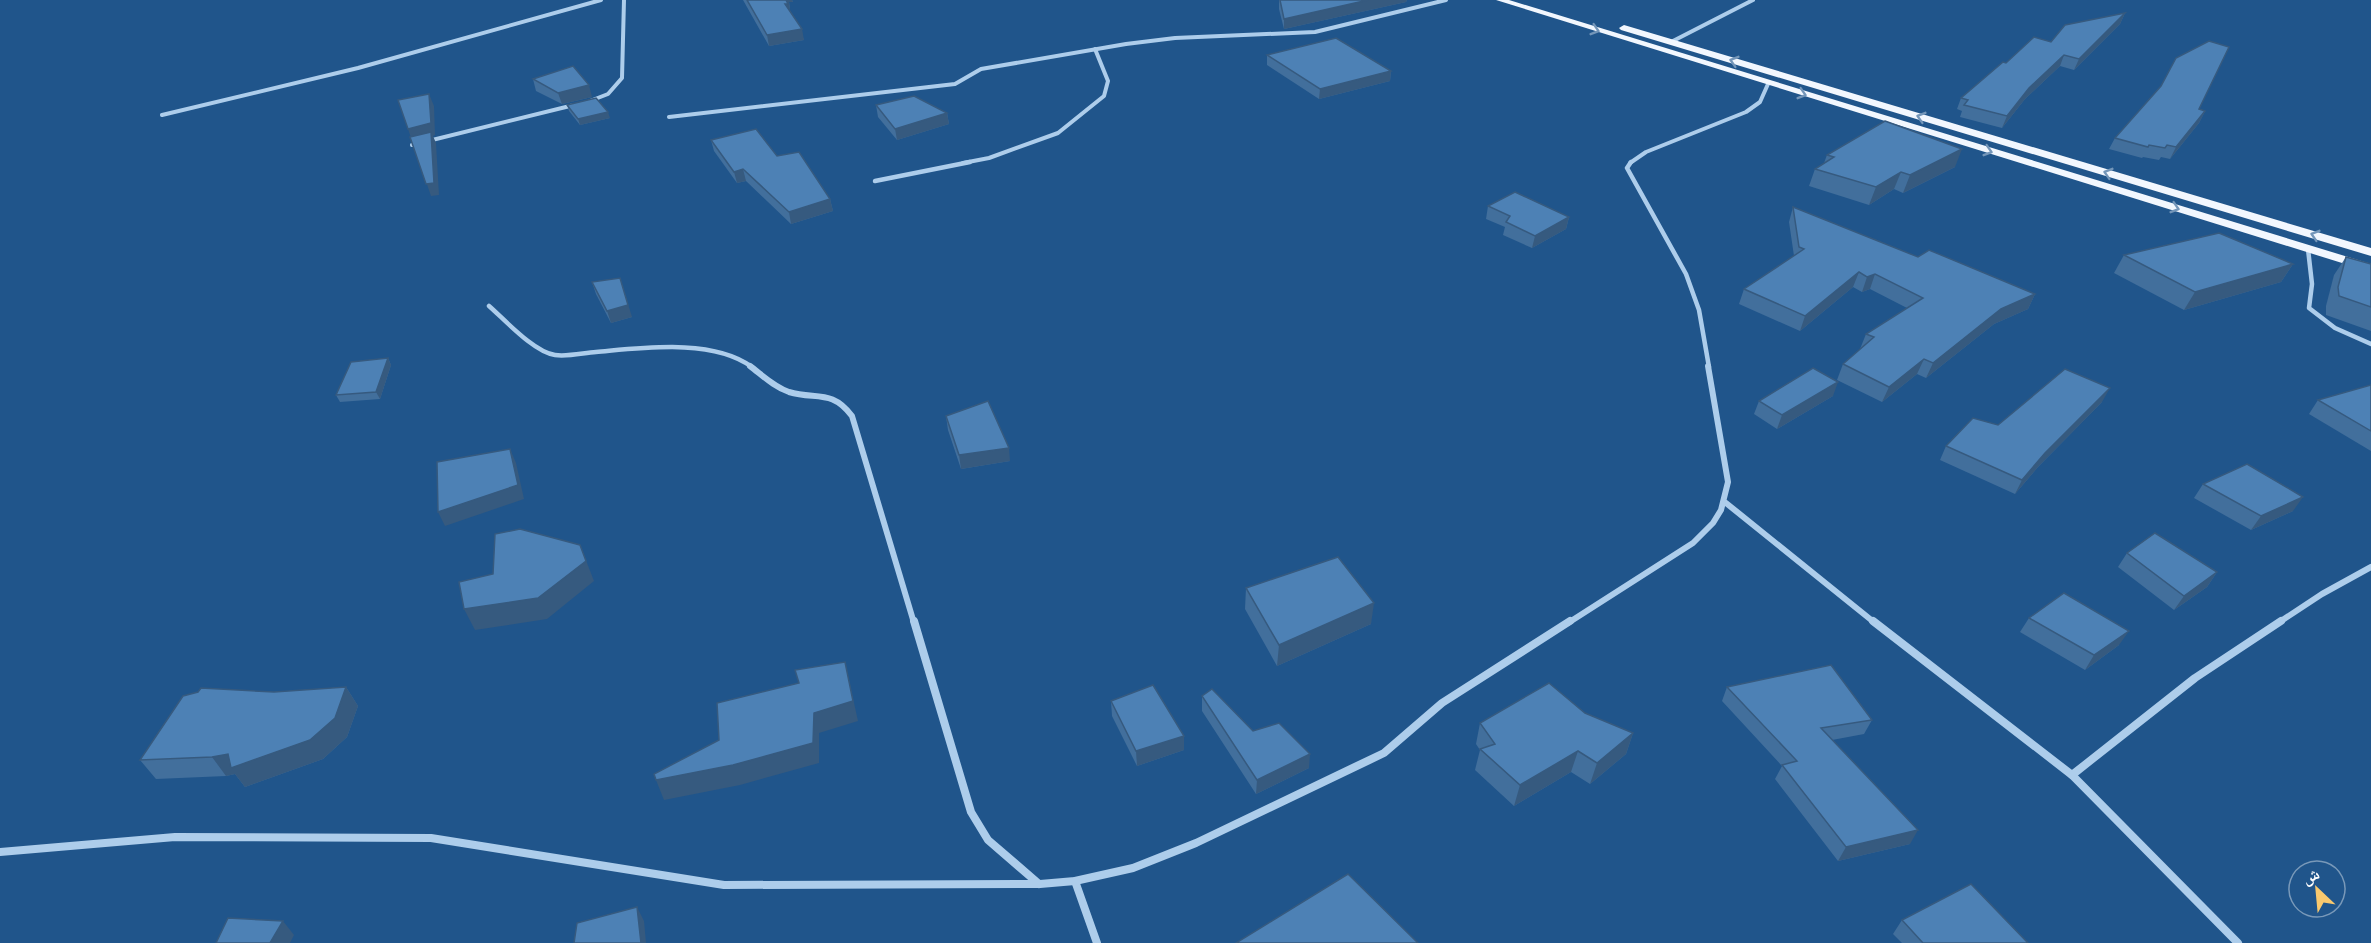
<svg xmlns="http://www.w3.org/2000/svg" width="2371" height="943" viewBox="0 0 2371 943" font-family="'Space Grotesk','Noto Naskh Arabic',sans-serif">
	<rect width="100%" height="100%" fill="#20558b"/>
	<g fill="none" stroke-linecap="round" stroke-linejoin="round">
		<!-- street-far3 -->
		<g stroke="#adcdeb" stroke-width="4">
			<polyline points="1671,42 1753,0"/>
			<polyline points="590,101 608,94 622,78 624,0"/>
			<polyline points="162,115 358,68 601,0"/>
			<polyline points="669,117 955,84 981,69 1126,44 1175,38 1315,32 1446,0"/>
			<polyline points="412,145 574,105"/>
			<polyline points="963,163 989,158 1058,133 1104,96 1108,81 1095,49"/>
			<polyline points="1630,163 1646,152 1746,112 1760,102 1768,84"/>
		</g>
		<!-- street-far2 -->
		<g stroke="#adcdeb" stroke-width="4.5">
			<polyline points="1631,162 1627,168 1686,274 1699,310 1709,367"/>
			<polyline points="875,181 970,162"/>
			<polyline points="2308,249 2312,284 2309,308 2335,328 2371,344"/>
			<path d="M489 306C505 320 534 352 555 355 567 357 583 353 596 352 642 348 713 338 752 367"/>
		</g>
		<!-- street-far1 -->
		<g stroke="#adcdeb" stroke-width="6">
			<path d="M750 366C762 375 774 387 789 392 816 400 832 389 852 416L914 623"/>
			<polyline points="1726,503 1875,623"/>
			<polyline points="1568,623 1693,543 1713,523 1721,510 1728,482 1708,366"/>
			<polyline points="2278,623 2322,594 2371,567"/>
		</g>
		<!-- street -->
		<g stroke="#adcdeb" stroke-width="8">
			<polyline points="914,621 971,812 988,840 1039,884"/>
			<polyline points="1873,621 2072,775 2238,943"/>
			<polyline points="2072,775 2195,678 2281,621"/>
			<polyline points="0,852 175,837 431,838 724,885 1040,884 1075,881 1133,868 1196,843 1384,753 1442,703 1570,621"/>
			<polyline points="1075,881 1097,943"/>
		</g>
		<!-- primary -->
		<g fill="#f2f7fe" fill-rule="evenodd">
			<polygon points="1496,0 1509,0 2371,264 2371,272"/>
			<polygon points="1624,25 2371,248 2371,256 1621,30 1619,28"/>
		</g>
	</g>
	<!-- wall -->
	<g fill="#426f9c">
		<polygon points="743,0 792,0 793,2 789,2 790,9 789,9 804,40 769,46"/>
		<polygon points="1279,0 1407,0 1406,2 1284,29 1279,9"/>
		<polygon points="2125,13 2120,24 2074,70 2060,66 2025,99 2002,128 1960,117 1962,111 1957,109 1961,98 2006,63 2051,42"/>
		<polygon points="1267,55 1391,71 1390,81 1319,99 1267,65"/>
		<polygon points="533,79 592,97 562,104 536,91"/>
		<polygon points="567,105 610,118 580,125 569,111"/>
		<polygon points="876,105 947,113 949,124 897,140 878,117"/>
		<polygon points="2199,109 2205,111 2199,123 2170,159 2161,157 2159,160 2143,157 2142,158 2109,149 2115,138"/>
		<polygon points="711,140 777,156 830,199 833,211 791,224 746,181 737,183 714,151"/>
		<polygon points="1827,155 1955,167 1903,193 1894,189 1869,205 1809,186 1815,169 1824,163"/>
		<polygon points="1488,206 1569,217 1566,229 1532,248 1503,235 1505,227 1486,219"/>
		<polygon points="1793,207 1918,257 2035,294 2028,309 1994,324 1926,378 1917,374 1882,402 1837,380 1843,364 1861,349 1860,349 1866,334 1907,308 1870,289 1862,292 1853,287 1800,331 1739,304 1744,289 1794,256 1789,222"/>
		<polygon points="2124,255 2293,264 2281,282 2184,310 2114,273"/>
		<polygon points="2346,257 2371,264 2371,331 2326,315 2326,306 2334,275"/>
		<polygon points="592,282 632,317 611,323 596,294"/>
		<polygon points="388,358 391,365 380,399 340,402 336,395"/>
		<polygon points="2371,385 2371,451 2309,414 2318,400"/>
		<polygon points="1833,396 1777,429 1754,414 1759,401"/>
		<polygon points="2102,402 2038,467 2015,494 1940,460 1946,446 1998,425"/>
		<polygon points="946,416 1010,461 961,469 948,430"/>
		<polygon points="2203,484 2293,511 2251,530 2194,498"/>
		<polygon points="2127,553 2217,572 2207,587 2174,610 2118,567"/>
		<polygon points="1246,588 1371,624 1277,666 1245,609"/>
		<polygon points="2029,618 2119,645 2085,670 2020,632"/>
		<polygon points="346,687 358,706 347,737 323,759 245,787 235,774 226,776 156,779 140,760 274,692"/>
		<polygon points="1727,687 1872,720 1864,734 1832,740 1910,844 1838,861 1775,779 1782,766 1722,701"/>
		<polygon points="1202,696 1253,731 1309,768 1256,794 1202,711"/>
		<polygon points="1111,701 1184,736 1184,750 1137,766 1112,716"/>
		<polygon points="1585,713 1633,733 1626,754 1590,784 1571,772 1514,806 1475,770 1480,750 1476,744 1480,723"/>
		<polygon points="1902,920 2028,943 1902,943 1893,934"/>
	</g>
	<!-- shaded-wall -->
	<g fill="#365a7f">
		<polygon points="786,0 792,0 793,2 789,2 790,9 789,9 787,15"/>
		<polygon points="1368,0 1407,0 1406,2 1284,29 1284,19"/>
		<polygon points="2125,13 2120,24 2074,70 2079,59"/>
		<polygon points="802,29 804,40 769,46 767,35"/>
		<polygon points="2064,55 2060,66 2025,99 2002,128 2007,116 2029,88"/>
		<polygon points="1391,71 1390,81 1319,99 1320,89"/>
		<polygon points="589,85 592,97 562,104 558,93"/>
		<polygon points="429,94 434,106 435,135 433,136 436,143 439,195 431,196 408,129"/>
		<polygon points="2205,111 2199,123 2170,159 2176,147"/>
		<polygon points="608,112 610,118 580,125 578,119"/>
		<polygon points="947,113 949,124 897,140 895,129"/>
		<polygon points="1962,149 1955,167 1903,193 1910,175"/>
		<polygon points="743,169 746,181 737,183 734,172"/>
		<polygon points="1901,172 1894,189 1869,205 1876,187"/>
		<polygon points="830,199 833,211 791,224 789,212"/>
		<polygon points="1569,217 1566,229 1532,248 1535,236"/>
		<polygon points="2293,264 2281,282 2184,310 2195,292"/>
		<polygon points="1859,272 1853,287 1800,331 1805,316"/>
		<polygon points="1875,274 1870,289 1862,292 1867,277"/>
		<polygon points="620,278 632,317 611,323 607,311"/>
		<polygon points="2035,294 2028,309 1994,324 1926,378 1933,363 2001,309"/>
		<polygon points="388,358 391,365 380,399 376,392"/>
		<polygon points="1924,359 1917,374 1882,402 1889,387"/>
		<polygon points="1838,382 1833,396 1777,429 1782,415"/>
		<polygon points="2110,388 2102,402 2038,467 2015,494 2022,480 2045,453"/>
		<polygon points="1009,448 1010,461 961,469 959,455"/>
		<polygon points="510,449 516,463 524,499 445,526 438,512"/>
		<polygon points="2303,497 2293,511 2251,530 2261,516"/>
		<polygon points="580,545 594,581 547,619 475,630 464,609"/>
		<polygon points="2217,572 2207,587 2174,610 2184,596"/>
		<polygon points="1374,603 1371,624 1277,666 1279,645"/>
		<polygon points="2129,631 2119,645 2085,670 2094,655"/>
		<polygon points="845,662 858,721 819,733 819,763 740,785 664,800 656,780 814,713"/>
		<polygon points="346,687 358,706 347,737 323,759 245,787 235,774 226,776 212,757 228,754"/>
		<polygon points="1633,733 1626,754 1590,784 1597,763"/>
		<polygon points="1184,736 1184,750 1137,766 1136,751"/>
		<polygon points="1578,751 1571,772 1514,806 1520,785"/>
		<polygon points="1310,754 1309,768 1256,794 1257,780"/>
		<polygon points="1918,830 1910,844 1838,861 1846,847"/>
		<polygon points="637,907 644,921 646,943 641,943"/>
		<polygon points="283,921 294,935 290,943 270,943"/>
	</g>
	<!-- building -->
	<g fill="#4d81b5" stroke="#365a7f" stroke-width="1.5">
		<polygon points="747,0 786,0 788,4 785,4 802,29 767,35"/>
		<polygon points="1280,0 1368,0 1284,19"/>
		<polygon points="2125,13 2079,59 2064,55 2029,88 2007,116 1964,105 1968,100 1961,98 2003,62 2006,63 2034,37 2051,42 2065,25"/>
		<polygon points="1336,38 1391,71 1320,89 1267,55"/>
		<polygon points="2209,41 2229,47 2199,109 2205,111 2176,147 2167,145 2165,148 2149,145 2148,147 2115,138 2161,86 2176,58"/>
		<polygon points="573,66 589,85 558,93 533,79"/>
		<polygon points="429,94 431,123 408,129 398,100"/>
		<polygon points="914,96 947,113 895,129 876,105"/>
		<polygon points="596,98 608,112 578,119 567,105"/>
		<polygon points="1885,121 1962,149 1910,175 1901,172 1876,187 1815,169 1834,157 1827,155"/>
		<polygon points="756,129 777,156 799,152 830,199 789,212 743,169 734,172 711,140"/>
		<polygon points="431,132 434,183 426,184 410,137"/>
		<polygon points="1515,192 1569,217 1535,236 1506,222 1510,216 1488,206"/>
		<polygon points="1793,207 1918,257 1929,250 2035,294 2001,309 1933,363 1924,359 1889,387 1843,364 1874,337 1866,334 1923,298 1875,274 1867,277 1859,272 1805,316 1744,289 1804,249 1799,247"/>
		<polygon points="2219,233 2293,264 2195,292 2124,255"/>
		<polygon points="2346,257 2371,264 2371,307 2339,296 2338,287"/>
		<polygon points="620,278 628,305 607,311 592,282"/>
		<polygon points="388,358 376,392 336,395 351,362"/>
		<polygon points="1813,368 1838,382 1782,415 1759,401"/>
		<polygon points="2065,369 2110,388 2045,453 2022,480 1946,446 1973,418 1998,425"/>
		<polygon points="2371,385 2371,431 2318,400"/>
		<polygon points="988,401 1009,448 959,455 946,416"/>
		<polygon points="510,449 518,485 438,512 437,462"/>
		<polygon points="2247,464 2303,497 2261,516 2203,484"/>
		<polygon points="520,529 580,545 586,561 538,598 464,609 459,582 493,574 495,534"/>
		<polygon points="2155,533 2217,572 2184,596 2127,553"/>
		<polygon points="1338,557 1374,603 1279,645 1246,588"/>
		<polygon points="2064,593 2129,631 2094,655 2029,618"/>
		<polygon points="845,662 853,701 814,713 813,743 733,765 656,780 654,774 719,740 717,703 799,683 795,670"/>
		<polygon points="1831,665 1872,720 1821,728 1918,830 1846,847 1782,765 1797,761 1727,687"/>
		<polygon points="1549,683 1585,713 1633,733 1597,763 1578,751 1520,785 1480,749 1495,744 1480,723"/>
		<polygon points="1153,685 1184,736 1136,751 1111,701"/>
		<polygon points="346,687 335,718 310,740 231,768 228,754 212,757 140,760 183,696 198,692 201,688 274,692"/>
		<polygon points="1212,689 1253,731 1279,723 1310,754 1257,780 1202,696"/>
		<polygon points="1348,874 1418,943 1236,943"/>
		<polygon points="1971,884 2028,943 1923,943 1902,920"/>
		<polygon points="637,907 641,943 574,943 577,923"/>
		<polygon points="228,918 283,921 270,943 216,943"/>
	</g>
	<!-- one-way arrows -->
	<defs><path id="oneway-chevron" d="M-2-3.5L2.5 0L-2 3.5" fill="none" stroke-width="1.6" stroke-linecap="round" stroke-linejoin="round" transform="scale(1.5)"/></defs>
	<g stroke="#7496b9">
		<use href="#oneway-chevron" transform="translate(1595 30) rotate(17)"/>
		<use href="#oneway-chevron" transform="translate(1734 61) rotate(-163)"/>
		<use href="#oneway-chevron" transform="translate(1802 94) rotate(17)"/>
		<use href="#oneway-chevron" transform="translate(1921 117) rotate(-163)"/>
		<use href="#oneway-chevron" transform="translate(1988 151) rotate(17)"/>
		<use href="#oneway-chevron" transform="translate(2108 173) rotate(-163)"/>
		<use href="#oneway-chevron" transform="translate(2175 208) rotate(17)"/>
		<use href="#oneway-chevron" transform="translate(2315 235) rotate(-163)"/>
	</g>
	<!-- north arrow -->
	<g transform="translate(2317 889) rotate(334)"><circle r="28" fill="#20558b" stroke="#7999b9" stroke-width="1.5"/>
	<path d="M0-4.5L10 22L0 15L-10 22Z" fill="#f9c96e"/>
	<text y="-9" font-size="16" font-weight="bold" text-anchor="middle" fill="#ffffff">ش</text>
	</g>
</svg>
